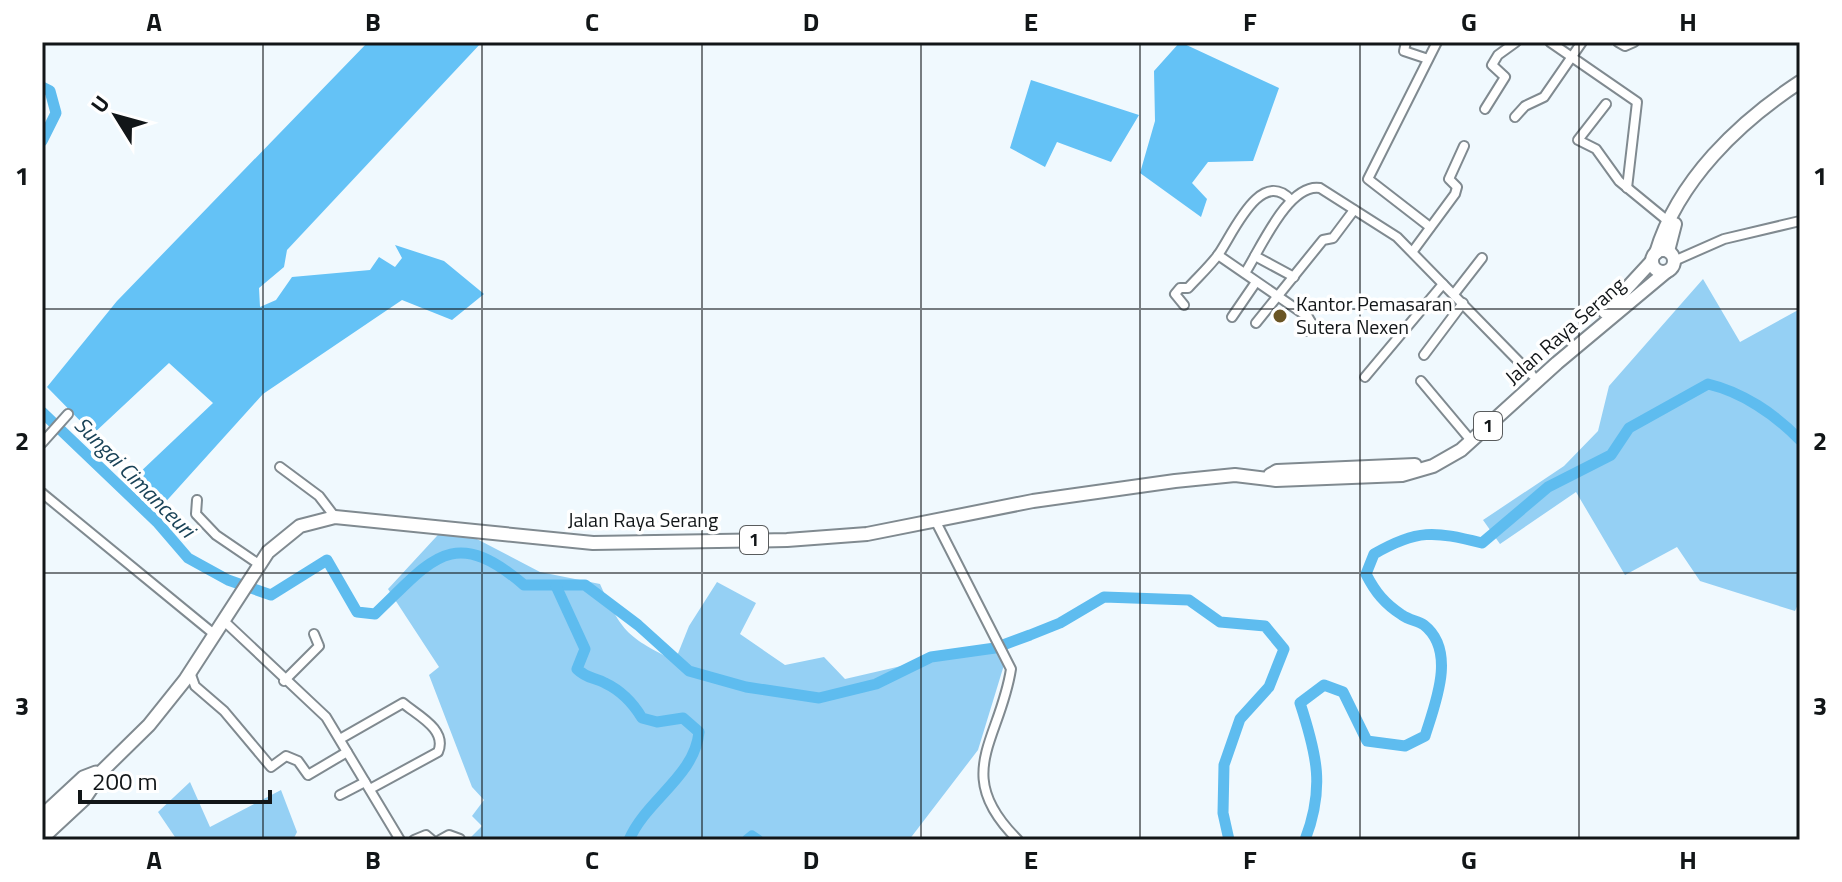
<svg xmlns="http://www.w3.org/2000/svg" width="1842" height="882" viewBox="0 0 1842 882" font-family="'Titillium Web',sans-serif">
	<rect width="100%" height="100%" fill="#f0f9fe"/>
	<!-- green -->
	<g fill="#95d0f4">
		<polygon points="1703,279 1740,342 1800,309 1800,600 1795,611 1700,581 1677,547 1625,575 1576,492 1500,544 1483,520 1564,466 1598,431 1609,386"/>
		<path d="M448 524 540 572 600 584C622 633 628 637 675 661L689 626 717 582 756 603 740 634 785 665 824 657 845 679 992 645 1004 665 978 750 909 840H468L482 826 472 816 484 800 472 787 429 675 439 667 388 589Z"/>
		<polygon points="190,782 210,827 281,790 297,832 293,840 177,840 158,812"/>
	</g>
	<!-- forest -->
	<g fill="#64c2f6">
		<polygon points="368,42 482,42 287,250 284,267 259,288 260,307 276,300 292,277 370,270 379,257 395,267 402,258 395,245 444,261 484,294 452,320 402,300 263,394 161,507 137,475 213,403 169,363 93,434 47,387 117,301"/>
		<polygon points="1180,42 1279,88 1253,161 1208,162 1192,183 1207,199 1201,217 1140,173 1155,121 1154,71"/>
		<polygon points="1031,80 1139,115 1111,162 1057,142 1045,167 1010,148"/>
	</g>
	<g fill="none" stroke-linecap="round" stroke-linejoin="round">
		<!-- river -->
		<g stroke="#5ebcef" stroke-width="11">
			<polyline points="42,87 50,91 56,113 42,141"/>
			<path d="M42 412 157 522 188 558 228 580 271 595 327 560 357 612 375 614C431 561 452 523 524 585H585L638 625 689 671 746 687 819 698 876 684 931 657 995 648 1030 635 1060 623 1104 597 1189 600 1220 622 1265 626 1284 649 1269 687 1240 719 1224 765 1223 813 1229 840"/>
			<path d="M556 586 585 649 577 669C587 679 594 677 605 683 622 691 633 703 642 718L657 722 683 718 699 732C695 776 646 800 629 840"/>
			<polyline points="747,840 752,836 758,840"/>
			<path d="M1305 840C1325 788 1317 755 1300 703L1324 685 1343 692 1367 741 1405 746 1425 736C1435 704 1457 651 1424 625 1418 621 1409 620 1402 615 1385 604 1375 592 1366 574L1374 554C1417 529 1434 531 1482 543L1548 487 1611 455 1629 428 1708 384C1742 392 1775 414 1800 440"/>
		</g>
		<!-- minor casing -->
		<g stroke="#808a90" stroke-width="12">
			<g id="minor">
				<polyline points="1406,42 1404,51 1428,59"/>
				<polyline points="1550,42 1637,102 1627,188"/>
				<polyline points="1618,42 1625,46 1634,42"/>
				<polyline points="1606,104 1578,140 1596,149 1619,181 1669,222"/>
				<polyline points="1485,109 1505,77 1492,65 1498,55 1516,42"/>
				<polyline points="1515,117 1525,106 1544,97 1582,42"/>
				<polyline points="1430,227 1368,179 1437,42"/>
				<polyline points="1413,251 1455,194 1457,187 1449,179 1464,146"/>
				<polyline points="1218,255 1308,317 1311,322 1306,331"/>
				<polyline points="1255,256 1294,277"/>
				<polyline points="1674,261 1724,239 1800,221"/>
				<path d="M1245 273C1260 250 1288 183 1320 188L1397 237 1532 375"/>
				<polyline points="1454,294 1482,258"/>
				<path d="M1184 305 1175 294 1180 288H1188C1198 277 1209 267 1218 255 1233 234 1260 167 1291 200"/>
				<polyline points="1232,317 1256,282"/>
				<polyline points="1256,323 1323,240 1333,238 1354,210"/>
				<polyline points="1424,355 1463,303"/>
				<polyline points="1365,377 1443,284"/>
				<polyline points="1421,381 1468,437"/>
				<polyline points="42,443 68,414"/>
				<polyline points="280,467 319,496 335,517"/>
				<polyline points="42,493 214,634"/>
				<polyline points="197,500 196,514 216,535 260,565"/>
				<path d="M935 520 1011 669C1000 741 951 774 1018 840"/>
				<polyline points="224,621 326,717 400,840"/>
				<polyline points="190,672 195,686 224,711 271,767 286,756 298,761 308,775 347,752"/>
				<polyline points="284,681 319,646 314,634"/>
				<path d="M340 739 403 703C415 714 448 729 438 752L370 789"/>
				<polyline points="340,795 365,782"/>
				<polyline points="414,840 426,835 432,840"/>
				<polyline points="440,840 449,835 460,839"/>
			</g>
		</g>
		<!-- secondary casing -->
		<g stroke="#808a90" stroke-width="15">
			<g id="secondary">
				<polyline points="42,815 83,777 96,772"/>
				<polyline points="42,839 84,800 101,775"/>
			</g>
		</g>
		<!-- trunk casing -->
		<g stroke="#808a90" stroke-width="16">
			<g id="trunk">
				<circle cx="1663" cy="261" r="11"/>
				<polyline points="1668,251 1675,224"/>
				<path d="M1656 253C1678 180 1739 122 1800 82"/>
				<polyline points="1605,312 1652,261"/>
				<polyline points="1270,475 1277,471 1415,465"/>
				<polyline points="42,830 149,725 185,680 268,552 300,526 335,517 593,543 787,540 867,534 1033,501 1175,481 1235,475 1276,480 1402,475 1433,466 1461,450 1557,363 1666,272"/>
			</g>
		</g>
		<!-- minor -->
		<use href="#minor" stroke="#fff" stroke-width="8"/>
		<!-- secondary -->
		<use href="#secondary" stroke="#fff" stroke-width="11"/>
		<!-- trunk -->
		<use href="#trunk" stroke="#fff" stroke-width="12"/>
	</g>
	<!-- grid -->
	<path fill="none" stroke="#121618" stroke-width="2" stroke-opacity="0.55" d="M263 42V840M482 42V840M702 42V840M921 42V840M1140 42V840M1360 42V840M1579 42V840M42 309H1800M42 573H1800"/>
	<!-- markers -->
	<circle fill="#6a5524" stroke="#fff" stroke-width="3" cx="1280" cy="316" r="8"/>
	<g text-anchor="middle" stroke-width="7" stroke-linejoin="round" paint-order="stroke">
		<!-- shield labels -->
		<g fill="#fff" stroke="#595c5d" stroke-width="2">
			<rect x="1474" y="412" width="28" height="28" rx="6"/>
			<rect x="740" y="526" width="28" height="28" rx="6"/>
		</g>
		<g font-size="18" font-weight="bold" fill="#121618">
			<text x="1488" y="432">1</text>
			<text x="754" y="546">1</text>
		</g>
		<!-- poi labels -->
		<g font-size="20" fill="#121618" stroke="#fff" text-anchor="start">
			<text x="1296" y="311">Kantor Pemasaran<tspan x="1296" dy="23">Sutera Nexen</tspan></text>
		</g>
		<!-- street labels -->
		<g font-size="20" fill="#121618" stroke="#fff">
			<text transform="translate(1565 331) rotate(-41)" y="7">Jalan Raya Serang</text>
			<text x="643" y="527">Jalan Raya Serang</text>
		</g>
		<!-- water labels -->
		<g font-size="22" font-style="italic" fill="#1a4358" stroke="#fff">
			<text transform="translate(135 477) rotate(45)" y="8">Sungai Cimanceuri</text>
		</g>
	</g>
	<!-- border -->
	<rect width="1842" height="882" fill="none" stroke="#ffffff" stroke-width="88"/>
	<!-- north arrow -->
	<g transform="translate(116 116) rotate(307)" stroke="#ffffff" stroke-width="6" paint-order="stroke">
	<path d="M0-6L14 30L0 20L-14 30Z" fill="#121618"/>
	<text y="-12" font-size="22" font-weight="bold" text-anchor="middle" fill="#121618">U</text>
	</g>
	<!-- scale -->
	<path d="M80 790v12h190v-12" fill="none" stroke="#121618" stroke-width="4"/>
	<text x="92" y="790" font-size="24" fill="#121618" stroke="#ffffff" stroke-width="6" paint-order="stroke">200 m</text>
	<rect x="44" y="44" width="1754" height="794" fill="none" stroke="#121618" stroke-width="3"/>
	<g font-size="26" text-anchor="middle" font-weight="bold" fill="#121618">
		<text x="154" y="31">A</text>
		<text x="373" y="31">B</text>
		<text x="592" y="31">C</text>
		<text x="811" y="31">D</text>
		<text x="1031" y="31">E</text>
		<text x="1250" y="31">F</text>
		<text x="1469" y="31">G</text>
		<text x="1688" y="31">H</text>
		<text x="22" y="185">1</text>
		<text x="1820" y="185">1</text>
		<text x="22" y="450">2</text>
		<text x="1820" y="450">2</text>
		<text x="22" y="715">3</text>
		<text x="1820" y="715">3</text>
		<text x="154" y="869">A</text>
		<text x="373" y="869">B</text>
		<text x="592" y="869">C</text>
		<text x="811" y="869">D</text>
		<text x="1031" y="869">E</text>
		<text x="1250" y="869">F</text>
		<text x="1469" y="869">G</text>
		<text x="1688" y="869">H</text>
	</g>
</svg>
